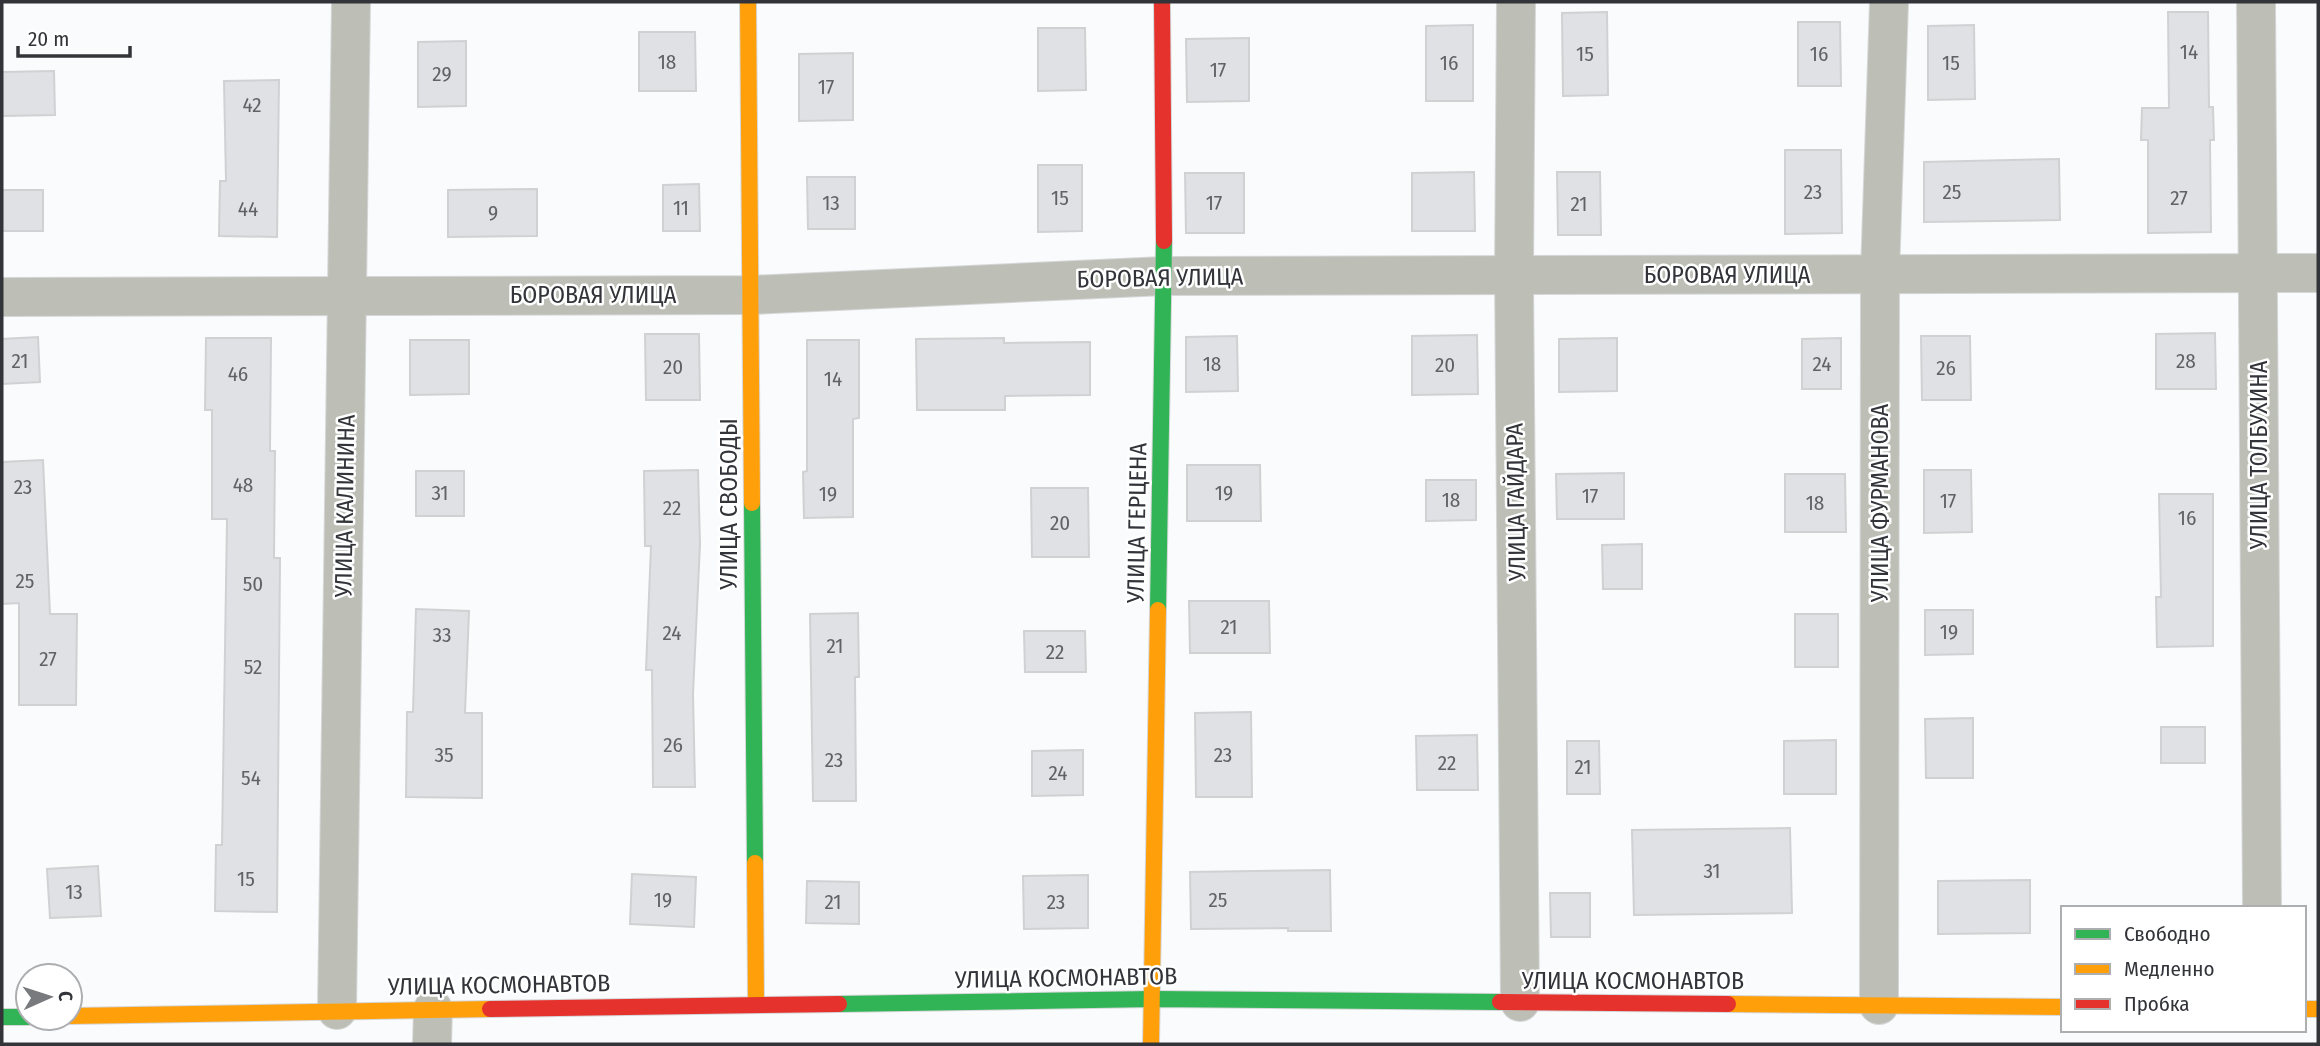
<svg xmlns="http://www.w3.org/2000/svg" width="2320" height="1046" viewBox="0 0 2320 1046" font-family="'Fira Sans Condensed',sans-serif">
	<rect width="100%" height="100%" fill="#fafbfc"/>
	<!-- building -->
	<g fill="#e0e1e4" stroke="#cfd1d3" stroke-width="2">
		<polygon points="1607,12 1608,95 1563,96 1562,13"/>
		<polygon points="2168,12 2208,12 2209,107 2213,107 2214,140 2210,140 2211,232 2148,233 2148,140 2141,140 2142,108 2169,108"/>
		<polygon points="1798,22 1840,22 1841,86 1798,86"/>
		<polygon points="1473,25 1473,101 1426,101 1426,26"/>
		<polygon points="1974,25 1975,99 1928,100 1928,26"/>
		<polygon points="1038,28 1085,28 1086,90 1038,91"/>
		<polygon points="639,32 695,32 696,91 639,91"/>
		<polygon points="1249,38 1249,101 1187,102 1186,39"/>
		<polygon points="466,41 466,106 418,107 418,42"/>
		<polygon points="853,53 853,120 799,121 799,54"/>
		<polygon points="54,71 55,115 2,116 2,72"/>
		<polygon points="279,80 277,237 219,236 220,181 226,181 224,81"/>
		<polygon points="1785,150 1841,150 1842,233 1785,234"/>
		<polygon points="2059,159 2060,220 1924,222 1924,162"/>
		<polygon points="1038,165 1082,165 1082,231 1038,232"/>
		<polygon points="1474,172 1475,231 1412,231 1412,173"/>
		<polygon points="1557,172 1600,172 1601,235 1558,235"/>
		<polygon points="1185,173 1244,173 1244,233 1186,233"/>
		<polygon points="807,177 855,177 855,229 808,229"/>
		<polygon points="699,184 700,231 663,231 663,185"/>
		<polygon points="537,189 537,236 448,237 448,190"/>
		<rect x="2" y="190" width="41" height="41"/>
		<polygon points="2215,333 2216,389 2156,389 2156,334"/>
		<polygon points="645,334 699,334 700,400 646,400"/>
		<polygon points="1477,335 1478,394 1412,395 1412,336"/>
		<polygon points="1237,336 1238,391 1186,392 1186,337"/>
		<polygon points="1921,336 1970,336 1971,400 1922,400"/>
		<polygon points="38,337 40,382 2,384 2,339"/>
		<polygon points="206,338 271,338 270,451 275,451 274,558 280,558 277,912 215,911 216,845 222,845 227,519 212,519 212,410 205,410"/>
		<polygon points="1004,338 1004,343 1090,342 1090,395 1005,396 1005,410 917,410 916,339"/>
		<polygon points="1617,338 1617,391 1559,392 1559,339"/>
		<polygon points="1841,338 1841,389 1802,389 1802,339"/>
		<polygon points="410,340 469,340 469,394 410,395"/>
		<polygon points="807,340 859,340 859,418 853,419 853,517 804,518 803,472 807,471"/>
		<polygon points="43,460 50,614 77,614 76,705 19,705 19,603 2,604 2,462"/>
		<polygon points="1187,465 1260,465 1261,521 1187,521"/>
		<polygon points="698,470 700,544 693,694 695,787 653,787 652,670 646,670 651,546 645,546 644,471"/>
		<polygon points="1924,470 1971,470 1972,532 1924,533"/>
		<rect x="416" y="471" width="48" height="45"/>
		<polygon points="1624,473 1624,519 1557,519 1556,474"/>
		<polygon points="1785,474 1845,474 1846,532 1785,532"/>
		<polygon points="1426,480 1476,480 1476,520 1426,521"/>
		<polygon points="1031,488 1088,488 1089,557 1032,557"/>
		<polygon points="2159,494 2213,494 2213,646 2157,647 2156,597 2161,597"/>
		<polygon points="1642,544 1642,589 1603,589 1602,545"/>
		<polygon points="1189,601 1269,601 1270,653 1190,653"/>
		<polygon points="416,609 469,611 465,713 482,713 482,798 406,797 407,712 413,712"/>
		<polygon points="1925,610 1973,610 1973,654 1925,655"/>
		<polygon points="858,613 859,677 855,677 856,801 813,801 810,614"/>
		<rect x="1795" y="614" width="43" height="53"/>
		<polygon points="1024,631 1085,631 1086,672 1025,672"/>
		<polygon points="1251,712 1252,797 1196,797 1195,713"/>
		<polygon points="1973,718 1973,778 1926,778 1925,719"/>
		<rect x="2161" y="727" width="44" height="36"/>
		<polygon points="1477,735 1478,790 1417,790 1416,736"/>
		<polygon points="1836,740 1836,794 1784,794 1784,741"/>
		<polygon points="1567,741 1599,741 1600,794 1567,794"/>
		<polygon points="1083,750 1083,795 1032,796 1032,751"/>
		<polygon points="1790,828 1792,913 1634,915 1632,830"/>
		<polygon points="98,866 101,916 50,918 47,869"/>
		<polygon points="1330,870 1331,931 1288,931 1288,928 1191,929 1190,872"/>
		<polygon points="632,874 696,877 694,927 630,924"/>
		<polygon points="1088,875 1088,928 1024,929 1023,876"/>
		<polygon points="2030,880 2030,933 1938,934 1938,881"/>
		<polygon points="807,881 859,882 859,924 806,923"/>
		<polygon points="1550,893 1590,893 1590,937 1551,937"/>
	</g>
	<g fill="none" stroke-linecap="round" stroke-linejoin="round">
		<!-- street casing -->
		<g stroke="#d6d7d9" stroke-width="40">
			<g id="street">
				<polyline points="1516,2 1514,275 1520,1002"/>
				<polyline points="2256,2 2262,908"/>
				<polyline points="2,297 750,295 1164,276 2318,273"/>
				<polyline points="1879,1005 1880,274 1889,2"/>
				<polyline points="337,1010 351,2"/>
				<polyline points="432,1044 433,1009"/>
			</g>
		</g>
		<!-- fast casing -->
		<g stroke="#d6d7d9" stroke-width="18">
			<g id="fast">
				<polyline points="752,503 755,863"/>
				<polyline points="1158,610 1164,241"/>
				<polyline points="839,1004 1153,999 1500,1002"/>
				<polyline points="2,1017 28,1017"/>
			</g>
		</g>
		<!-- slow casing -->
		<g stroke="#d6d7d9" stroke-width="18">
			<g id="slow">
				<polyline points="748,2 752,503"/>
				<polyline points="755,863 756,1005"/>
				<polyline points="1728,1004 2063,1007"/>
				<polyline points="2304,1009 2318,1009"/>
				<polyline points="70,1016 490,1009"/>
				<polyline points="1151,1044 1158,610"/>
			</g>
		</g>
		<!-- jam casing -->
		<g stroke="#d6d7d9" stroke-width="18">
			<g id="jam">
				<polyline points="1162,2 1164,241"/>
				<polyline points="1500,1002 1728,1004"/>
				<polyline points="490,1009 839,1004"/>
			</g>
		</g>
		<!-- street -->
		<use href="#street" stroke="#bdbfb6" stroke-width="38"/>
		<!-- fast -->
		<use href="#fast" stroke="#30b455" stroke-width="16"/>
		<!-- slow -->
		<use href="#slow" stroke="#ff9f0a" stroke-width="16"/>
		<!-- jam -->
		<use href="#jam" stroke="#e5322d" stroke-width="16"/>
	</g>
	<g text-anchor="middle" stroke-width="5" stroke-linejoin="round" paint-order="stroke">
		<!-- number labels -->
		<g font-size="21" fill="#606266">
			<text x="2189" y="59">14</text>
			<text x="1585" y="61">15</text>
			<text x="1819" y="61">16</text>
			<text x="667" y="69">18</text>
			<text x="1449" y="70">16</text>
			<text x="1951" y="70">15</text>
			<text x="1218" y="77">17</text>
			<text x="442" y="81">29</text>
			<text x="826" y="94">17</text>
			<text x="252" y="112">42</text>
			<text x="1813" y="199">23</text>
			<text x="1952" y="199">25</text>
			<text x="1060" y="205">15</text>
			<text x="2179" y="205">27</text>
			<text x="831" y="210">13</text>
			<text x="1214" y="210">17</text>
			<text x="1579" y="211">21</text>
			<text x="681" y="215">11</text>
			<text x="248" y="216">44</text>
			<text x="493" y="220">9</text>
			<text x="20" y="368">21</text>
			<text x="2186" y="368">28</text>
			<text x="1212" y="371">18</text>
			<text x="1822" y="371">24</text>
			<text x="1445" y="372">20</text>
			<text x="673" y="374">20</text>
			<text x="1946" y="375">26</text>
			<text x="238" y="381">46</text>
			<text x="833" y="386">14</text>
			<text x="243" y="492">48</text>
			<text x="23" y="494">23</text>
			<text x="440" y="500">31</text>
			<text x="1224" y="500">19</text>
			<text x="828" y="501">19</text>
			<text x="1590" y="503">17</text>
			<text x="1451" y="507">18</text>
			<text x="1948" y="508">17</text>
			<text x="1815" y="510">18</text>
			<text x="672" y="515">22</text>
			<text x="2187" y="525">16</text>
			<text x="1060" y="530">20</text>
			<text x="25" y="588">25</text>
			<text x="253" y="591">50</text>
			<text x="1229" y="634">21</text>
			<text x="1949" y="639">19</text>
			<text x="672" y="640">24</text>
			<text x="442" y="642">33</text>
			<text x="835" y="653">21</text>
			<text x="1055" y="659">22</text>
			<text x="48" y="666">27</text>
			<text x="253" y="674">52</text>
			<text x="673" y="752">26</text>
			<text x="444" y="762">35</text>
			<text x="1223" y="762">23</text>
			<text x="834" y="767">23</text>
			<text x="1447" y="770">22</text>
			<text x="1583" y="774">21</text>
			<text x="1058" y="780">24</text>
			<text x="251" y="785">54</text>
			<text x="1712" y="878">31</text>
			<text x="246" y="886">15</text>
			<text x="74" y="899">13</text>
			<text x="663" y="907">19</text>
			<text x="1218" y="907">25</text>
			<text x="833" y="909">21</text>
			<text x="1056" y="909">23</text>
		</g>
		<!-- street labels -->
		<g font-size="24" fill="#323439" stroke="#fff">
			<text x="1727" y="283">БОРОВАЯ УЛИЦА</text>
			<text transform="translate(1160 278) rotate(-1)" y="8">БОРОВАЯ УЛИЦА</text>
			<text x="593" y="303">БОРОВАЯ УЛИЦА</text>
			<text transform="translate(2259 455) rotate(-90)" y="8">УЛИЦА ТОЛБУХИНА</text>
			<text transform="translate(1516 502) rotate(-91)" y="8">УЛИЦА ГАЙДАРА</text>
			<text transform="translate(1880 503) rotate(-90)" y="8">УЛИЦА ФУРМАНОВА</text>
			<text transform="translate(729 504) rotate(-90)" y="8">УЛИЦА СВОБОДЫ</text>
			<text transform="translate(345 506) rotate(-89)" y="8">УЛИЦА КАЛИНИНА</text>
			<text transform="translate(1137 523) rotate(-89)" y="8">УЛИЦА ГЕРЦЕНА</text>
			<text transform="translate(1066 978) rotate(-1)" y="8">УЛИЦА КОСМОНАВТОВ</text>
			<text x="1633" y="989">УЛИЦА КОСМОНАВТОВ</text>
			<text transform="translate(499 985) rotate(-1)" y="8">УЛИЦА КОСМОНАВТОВ</text>
		</g>
	</g>
	<!-- border -->
	<rect width="2320" height="1046" fill="none" stroke="#323439" stroke-width="7"/>
	<!-- legend -->
	<rect x="2061" y="906" width="245" height="126" fill="#ffffff" stroke="#adaeb0" stroke-width="2"/>
	<rect x="2075" y="929" width="35" height="10" fill="#30b455" stroke="#adaeb0" stroke-width="2"/>
	<text x="2124" y="941" font-size="21" fill="#323439">Свободно</text>
	<rect x="2075" y="964" width="35" height="10" fill="#ff9f0a" stroke="#adaeb0" stroke-width="2"/>
	<text x="2124" y="976" font-size="21" fill="#323439">Медленно</text>
	<rect x="2075" y="999" width="35" height="10" fill="#e5322d" stroke="#adaeb0" stroke-width="2"/>
	<text x="2124" y="1011" font-size="21" fill="#323439">Пробка</text>
	<!-- north arrow -->
	<g transform="translate(49 997) rotate(87)"><circle r="33" fill="#ffffff" stroke="#adaeb0" stroke-width="2"/>
	<path d="M0-5L12 26L0 18L-12 26Z" fill="#787a7d"/>
	<text y="-10" font-size="19" font-weight="bold" text-anchor="middle" fill="#323439">С</text>
	</g>
	<!-- scale -->
	<path d="M18 46v10h112v-10" fill="none" stroke="#323439" stroke-width="3.5"/>
	<text x="28" y="46" font-size="21" fill="#323439" stroke="#ffffff" stroke-width="5" paint-order="stroke">20 m</text>
</svg>
